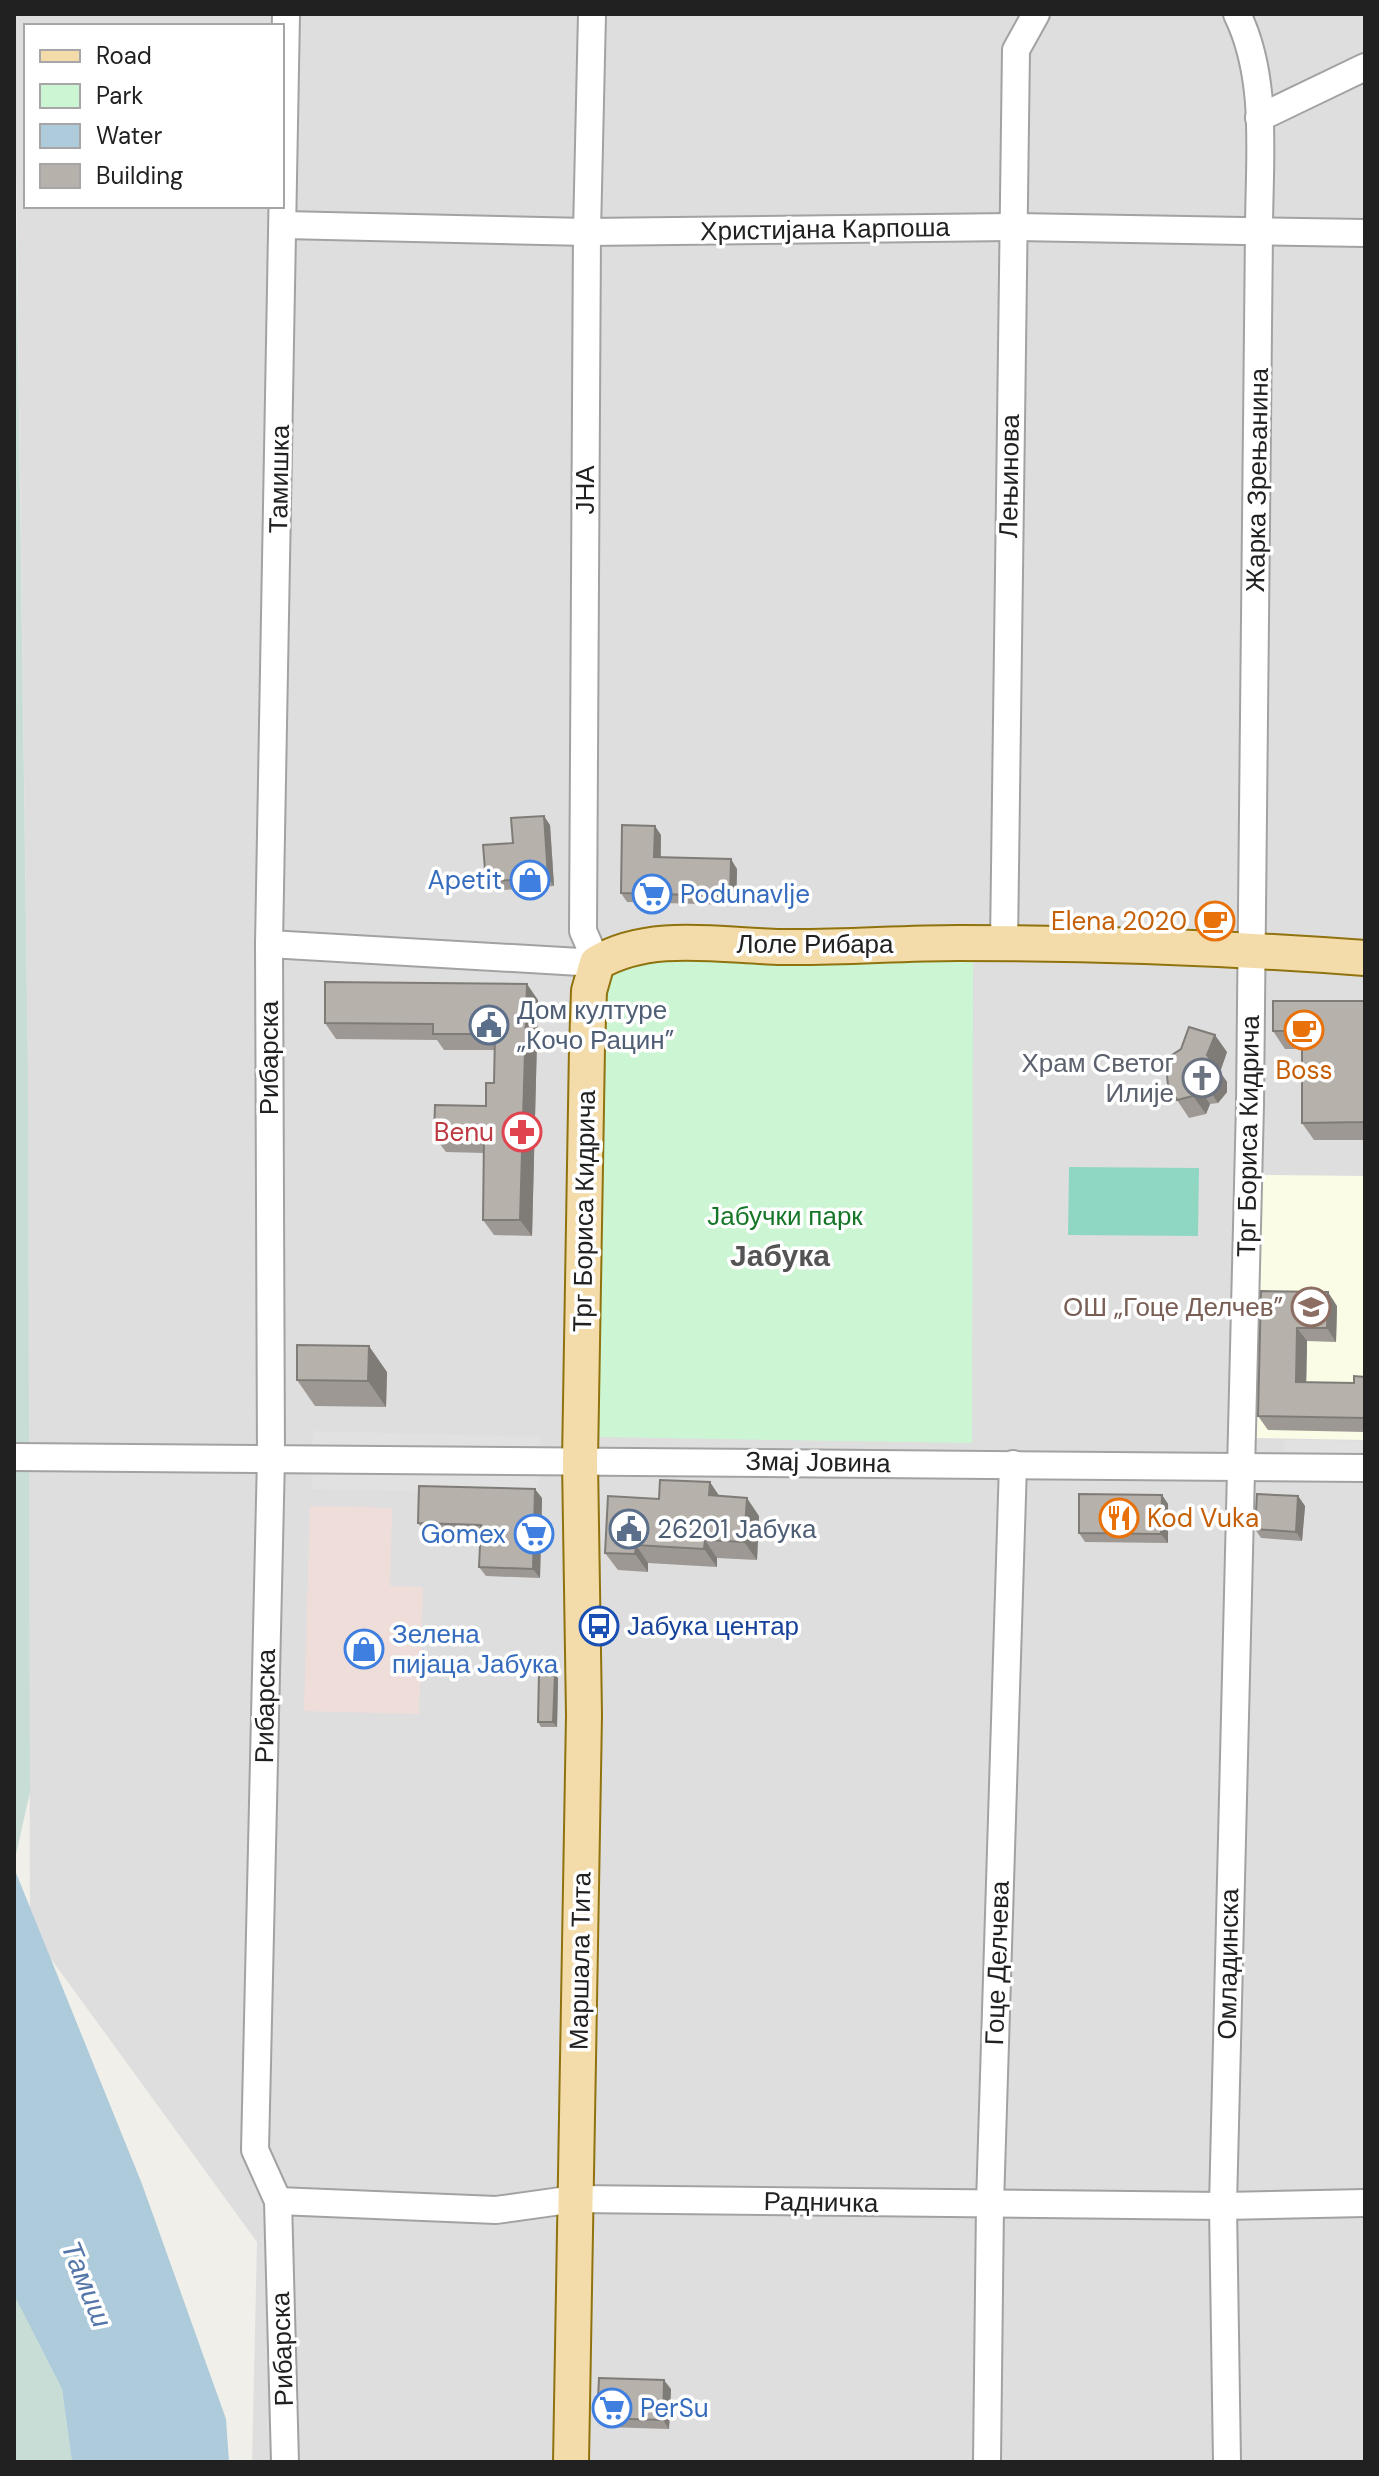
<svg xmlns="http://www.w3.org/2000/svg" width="1379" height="2476" viewBox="0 0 1379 2476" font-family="'DM Sans',sans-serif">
	<rect width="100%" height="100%" fill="#f0efe9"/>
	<!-- residential -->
	<path fill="#dfdede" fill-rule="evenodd" d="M14 14H1365V2462H252L257 2242 30 1930 28 1074ZM26 26H282V206H26Z"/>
	<!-- commercial -->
	<polygon fill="#efddda" points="310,1506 392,1508 390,1586 423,1587 419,1714 304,1711"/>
	<!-- education -->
	<polygon fill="#fafce6" points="1260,1175 1365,1176 1365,1440 1256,1438"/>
	<!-- wetland -->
	<g fill="#c7ddd5">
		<polygon points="14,58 28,1074 30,1792 14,1863"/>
		<polygon points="14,2295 62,2389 72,2462 14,2462"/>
	</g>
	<!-- park -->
	<polygon fill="#cbf5d3" points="631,958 973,959 972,1443 597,1437 599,994 609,971"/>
	<!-- pitch -->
	<polygon fill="#8fd7c3" points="1069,1167 1199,1168 1198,1236 1068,1235"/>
	<!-- parking -->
	<g fill="#e1e1e1">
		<polygon points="313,1431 540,1437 538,1494 312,1489"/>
		<polygon points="1284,1440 1365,1441 1365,1453 1284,1452"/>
	</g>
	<!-- water -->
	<polygon fill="#adcbda" points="14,1868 142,2184 226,2419 229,2462 72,2462 62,2389 14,2295"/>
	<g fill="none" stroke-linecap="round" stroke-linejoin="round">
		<!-- minor casing -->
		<g stroke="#a2a2a2" stroke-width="30">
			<g id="minor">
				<polyline points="1259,118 1365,67"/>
				<polyline points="284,225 587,232 1011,227 1365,233"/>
				<polyline points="269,944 597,963 583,931 587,232 592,14"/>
				<polyline points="1004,944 1016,50 1036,14"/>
				<polyline points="14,1457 1365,1468"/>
				<polyline points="278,2201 496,2210 575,2199 1223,2206 1365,2203"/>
				<polyline points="285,2462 278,2201 255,2150 271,1457 269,944 286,14"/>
				<polyline points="987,2462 990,2204 1013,1464"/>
				<path d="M1227 2462 1223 2206 1250 1104 1259 231C1259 159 1269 79 1237 14"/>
			</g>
		</g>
		<!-- major casing -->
		<g stroke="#90730e" stroke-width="38">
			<path id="major" d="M571 2462 584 1715 580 1461 587 1048 589 991 597 963C650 931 722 946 782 947 840 948 899 943 958 943 1093 943 1230 948 1365 958"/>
		</g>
		<!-- minor -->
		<use href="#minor" stroke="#fff" stroke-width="26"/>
		<!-- major -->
		<use href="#major" stroke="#f4dcaa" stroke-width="34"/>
	</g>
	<!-- wall -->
	<g fill="#9d9893">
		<polygon points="550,825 554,886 492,891 486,882 513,843"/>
		<polygon points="661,835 661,858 737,869 736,905 627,902 621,893"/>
		<polygon points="538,1000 532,1236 494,1235 483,1220 484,1153 446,1152 434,1136 486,1106 494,1083 495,1050 444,1050 437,1040 336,1039 325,1023"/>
		<polygon points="1365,1001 1365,1140 1314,1140 1302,1123 1302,1049 1285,1049 1273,1031"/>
		<polygon points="1227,1052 1220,1072 1227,1082 1227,1092 1218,1103 1210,1104 1206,1114 1189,1118 1177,1100"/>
		<polygon points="1261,1291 1337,1306 1336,1342 1307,1341 1306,1382 1354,1383 1365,1377 1365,1432 1268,1430 1258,1416"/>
		<polygon points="387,1372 386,1407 315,1406 297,1380"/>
		<polygon points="1162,1495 1168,1504 1168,1543 1085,1542 1079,1533"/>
		<polygon points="1298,1496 1305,1506 1302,1541 1261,1538 1255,1529"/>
		<polygon points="542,1498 540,1578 486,1576 479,1567 480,1534 425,1532 418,1523"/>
		<polygon points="659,1499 759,1516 757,1560 717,1558 717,1567 648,1563 648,1572 618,1570 605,1553"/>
		<polygon points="558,1678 557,1727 541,1727 538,1722"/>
		<polygon points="671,2389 669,2429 604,2427 597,2418"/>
	</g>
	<!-- shaded-wall -->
	<g fill="#7f7c78">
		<polygon points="544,816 550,825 554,886 548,877"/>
		<polygon points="655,826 661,835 660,866 654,857"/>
		<polygon points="731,859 737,869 736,905 730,896"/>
		<polygon points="527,984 538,1000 532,1236 520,1220"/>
		<polygon points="1215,1035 1227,1052 1220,1072 1227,1082 1227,1092 1218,1103 1206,1085 1207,1055"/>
		<polygon points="1198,1086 1210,1104 1206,1114 1193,1096"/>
		<polygon points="1328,1292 1337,1306 1336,1342 1327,1328"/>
		<polygon points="1297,1328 1307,1341 1306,1395 1296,1382"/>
		<polygon points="369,1346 387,1372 386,1407 368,1381"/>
		<polygon points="710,1482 722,1500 709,1495"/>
		<polygon points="535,1489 542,1498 540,1578 533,1569"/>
		<polygon points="1162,1495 1168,1504 1168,1543 1161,1534"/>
		<polygon points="1298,1496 1305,1506 1302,1541 1296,1532"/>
		<polygon points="747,1498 759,1516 757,1560 744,1542"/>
		<polygon points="705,1540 717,1558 717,1567 704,1549"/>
		<polygon points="636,1545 648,1563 648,1572 635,1554"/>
		<polygon points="555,1674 558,1678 557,1727 553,1722"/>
		<polygon points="664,2380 671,2389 669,2429 663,2420"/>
	</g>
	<!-- building -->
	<g fill="#b6b1ab" stroke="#7f7c78" stroke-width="2">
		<polygon points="544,816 548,877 486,882 483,845 513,843 511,818"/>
		<polygon points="622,825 655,826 654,857 731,859 730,896 621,893"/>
		<polygon points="325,982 527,984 520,1220 483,1220 484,1137 434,1136 435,1105 486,1106 486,1083 494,1083 495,1034 433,1034 433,1024 325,1023"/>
		<polygon points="1273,1001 1365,1001 1365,1122 1302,1123 1302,1031 1273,1031"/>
		<polygon points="1189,1027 1215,1035 1207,1055 1214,1064 1215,1074 1206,1085 1198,1086 1193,1096 1177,1100 1168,1085 1166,1066 1169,1057 1181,1049"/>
		<polygon points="1261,1291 1328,1292 1327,1328 1297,1328 1296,1382 1354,1383 1354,1376 1365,1377 1365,1418 1258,1416"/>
		<polygon points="297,1345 369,1346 368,1381 297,1380"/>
		<polygon points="660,1480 710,1482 709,1495 747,1498 744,1542 705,1540 704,1549 636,1545 635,1554 605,1553 608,1496 659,1499"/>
		<polygon points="419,1486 535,1489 533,1569 479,1567 481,1525 418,1523"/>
		<polygon points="1079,1494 1162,1495 1161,1534 1079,1533"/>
		<polygon points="1257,1494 1298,1496 1296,1532 1255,1529"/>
		<polygon points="539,1673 555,1674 553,1722 538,1722"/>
		<polygon points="599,2378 664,2380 663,2420 597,2418"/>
	</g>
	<!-- icons -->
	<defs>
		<g id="shop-ring" transform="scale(2)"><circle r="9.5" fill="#fff" stroke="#3f7fe0" stroke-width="1.5"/><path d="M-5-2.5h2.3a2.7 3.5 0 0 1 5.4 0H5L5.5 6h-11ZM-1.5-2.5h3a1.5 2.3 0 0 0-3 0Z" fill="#3f7fe0"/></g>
		<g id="supermarket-ring" transform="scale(2)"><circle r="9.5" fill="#fff" stroke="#3f7fe0" stroke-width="1.5"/><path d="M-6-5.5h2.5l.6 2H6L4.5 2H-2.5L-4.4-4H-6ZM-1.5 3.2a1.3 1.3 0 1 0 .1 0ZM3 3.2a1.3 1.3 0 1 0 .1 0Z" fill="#3f7fe0"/></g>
		<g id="cafe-ring" transform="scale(2)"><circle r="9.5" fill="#fff" stroke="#e8710a" stroke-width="1.5"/><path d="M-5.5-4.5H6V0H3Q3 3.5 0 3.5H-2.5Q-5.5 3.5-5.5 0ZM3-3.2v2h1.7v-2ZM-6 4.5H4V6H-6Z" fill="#e8710a"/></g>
		<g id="civic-ring" transform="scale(2)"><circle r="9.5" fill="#fff" stroke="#5c6f8a" stroke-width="1.5"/><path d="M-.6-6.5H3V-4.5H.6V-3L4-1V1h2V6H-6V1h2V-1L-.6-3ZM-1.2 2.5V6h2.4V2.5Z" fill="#5c6f8a"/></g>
		<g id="church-ring" transform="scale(2)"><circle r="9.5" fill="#fff" stroke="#6b7280" stroke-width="1.5"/><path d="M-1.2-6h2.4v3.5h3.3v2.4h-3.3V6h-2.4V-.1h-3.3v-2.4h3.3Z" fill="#6b7280"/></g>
		<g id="pharmacy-ring" transform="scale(2)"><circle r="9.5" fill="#fff" stroke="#e0444e" stroke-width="1.5"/><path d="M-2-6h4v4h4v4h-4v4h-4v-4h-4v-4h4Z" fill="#e0444e"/></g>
		<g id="school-ring" transform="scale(2)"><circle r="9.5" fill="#fff" stroke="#8d6e63" stroke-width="1.5"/><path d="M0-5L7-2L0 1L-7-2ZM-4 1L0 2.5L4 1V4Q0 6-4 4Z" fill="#8d6e63"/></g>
		<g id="restaurant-ring" transform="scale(2)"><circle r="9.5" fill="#fff" stroke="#e8710a" stroke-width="1.5"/><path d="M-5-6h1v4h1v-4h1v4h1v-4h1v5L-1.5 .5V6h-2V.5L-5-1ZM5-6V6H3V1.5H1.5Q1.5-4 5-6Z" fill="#e8710a"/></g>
		<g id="bus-ring" transform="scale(2)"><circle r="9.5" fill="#fff" stroke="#1a4fb4" stroke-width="1.5"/><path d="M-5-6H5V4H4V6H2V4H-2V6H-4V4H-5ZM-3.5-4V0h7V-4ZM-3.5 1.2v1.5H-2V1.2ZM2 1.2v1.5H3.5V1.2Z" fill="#1a4fb4"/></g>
	</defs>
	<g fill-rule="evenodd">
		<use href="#shop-ring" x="530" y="880"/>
		<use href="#supermarket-ring" x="652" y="894"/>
		<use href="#cafe-ring" x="1215" y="921"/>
		<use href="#civic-ring" x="489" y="1025"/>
		<use href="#cafe-ring" x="1304" y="1030"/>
		<use href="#church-ring" x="1202" y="1078"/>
		<use href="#pharmacy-ring" x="522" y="1132"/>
		<use href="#school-ring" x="1311" y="1307"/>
		<use href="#restaurant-ring" x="1119" y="1518"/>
		<use href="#civic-ring" x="629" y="1529"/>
		<use href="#supermarket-ring" x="534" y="1534"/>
		<use href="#bus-ring" x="599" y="1626"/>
		<use href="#shop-ring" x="364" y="1649"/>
		<use href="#supermarket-ring" x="612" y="2408"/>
	</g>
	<g text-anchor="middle" stroke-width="7" stroke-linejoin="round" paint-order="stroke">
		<!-- street labels -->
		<g font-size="26" fill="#212121" stroke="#fff">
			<text transform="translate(825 229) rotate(-1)" y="9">Христијана Карпоша</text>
			<text transform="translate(1009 476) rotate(-89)" y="9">Лењинова</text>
			<text transform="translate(279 479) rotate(-89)" y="9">Тамишка</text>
			<text transform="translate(1257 480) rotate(-89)" y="9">Жарка Зрењанина</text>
			<text transform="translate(585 490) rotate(-90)" y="9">ЈНА</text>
			<text x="815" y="953">Лоле Рибара</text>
			<text transform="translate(269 1058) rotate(-90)" y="9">Рибарска</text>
			<text transform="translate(1248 1136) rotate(-89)" y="9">Трг Бориса Кидрича</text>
			<text transform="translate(584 1211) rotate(-89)" y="9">Трг Бориса Кидрича</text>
			<text transform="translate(818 1462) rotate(1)" y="9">Змај Јовина</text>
			<text transform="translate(265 1706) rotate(-89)" y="9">Рибарска</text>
			<text transform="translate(580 1961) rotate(-89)" y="9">Маршала Тита</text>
			<text transform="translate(997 1963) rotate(-88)" y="9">Гоце Делчева</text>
			<text transform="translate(1228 1964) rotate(-89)" y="9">Омладинска</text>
			<text transform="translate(821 2202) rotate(1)" y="9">Радничка</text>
			<text transform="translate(282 2349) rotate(-92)" y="9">Рибарска</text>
		</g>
		<!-- shop labels -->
		<g font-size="26" fill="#366cbe" stroke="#fff" text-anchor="start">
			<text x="502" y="889" text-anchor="end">Apetit</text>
			<text x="680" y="903">Podunavlje</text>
			<text x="506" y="1543" text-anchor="end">Gomex</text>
			<text x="392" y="1643">Зелена<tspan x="392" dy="30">пијаца Јабука</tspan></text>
			<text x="640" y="2417">PerSu</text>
		</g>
		<!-- food labels -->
		<g font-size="26" fill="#c56008" stroke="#fff" text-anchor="end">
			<text x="1187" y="930">Elena 2020</text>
			<text x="1304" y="1079" text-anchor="middle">Boss</text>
			<text x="1147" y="1527" text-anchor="start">Kod Vuka</text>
		</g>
		<!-- service labels -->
		<g font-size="26" fill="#4e5e75" stroke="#fff" text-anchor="start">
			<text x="517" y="1019">Дом културе<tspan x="517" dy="30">„Кочо Рацин”</tspan></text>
			<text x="657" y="1538">26201 Јабука</text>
		</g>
		<!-- worship labels -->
		<g font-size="26" fill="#5b616d" stroke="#fff" text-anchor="end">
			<text x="1174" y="1072">Храм Светог<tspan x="1174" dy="30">Илије</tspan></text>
		</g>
		<!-- health labels -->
		<g font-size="26" fill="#be3a42" stroke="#fff" text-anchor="end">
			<text x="494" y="1141">Benu</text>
		</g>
		<!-- park labels -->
		<g font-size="26" fill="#177729" stroke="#fff">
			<text x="785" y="1225">Јабучки парк</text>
		</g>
		<!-- education labels -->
		<g font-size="26" fill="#785e54" stroke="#fff" text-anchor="end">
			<text x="1283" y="1316">ОШ „Гоце Делчев”</text>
		</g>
		<!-- transit labels -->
		<g font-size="26" fill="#164399" stroke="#fff" text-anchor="start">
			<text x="627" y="1635">Јабука центар</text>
		</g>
		<!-- water labels -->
		<g font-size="28" font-style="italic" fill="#5576a9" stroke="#fff">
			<text transform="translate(87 2284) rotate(68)" y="10">Тамиш</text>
		</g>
		<!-- quarter labels -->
		<g font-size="30" font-weight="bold" fill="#545454" stroke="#fff">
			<text x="780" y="1266">Јабука</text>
		</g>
	</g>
	<!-- border -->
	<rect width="1379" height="2476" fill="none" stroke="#212121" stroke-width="32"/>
	<!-- legend -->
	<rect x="24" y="24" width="260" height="184" fill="#ffffff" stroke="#a6a6a6" stroke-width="2"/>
	<rect x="40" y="50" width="40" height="12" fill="#f4dcaa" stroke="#a6a6a6" stroke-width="2"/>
	<text x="96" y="64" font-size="24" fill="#212121">Road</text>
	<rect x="40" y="84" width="40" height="24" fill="#cbf5d3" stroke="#a6a6a6" stroke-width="2"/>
	<text x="96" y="104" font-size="24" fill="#212121">Park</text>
	<rect x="40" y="124" width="40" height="24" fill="#adcbda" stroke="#a6a6a6" stroke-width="2"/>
	<text x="96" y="144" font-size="24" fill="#212121">Water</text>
	<rect x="40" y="164" width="40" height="24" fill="#b6b1ab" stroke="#a6a6a6" stroke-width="2"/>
	<text x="96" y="184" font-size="24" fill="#212121">Building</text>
</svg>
